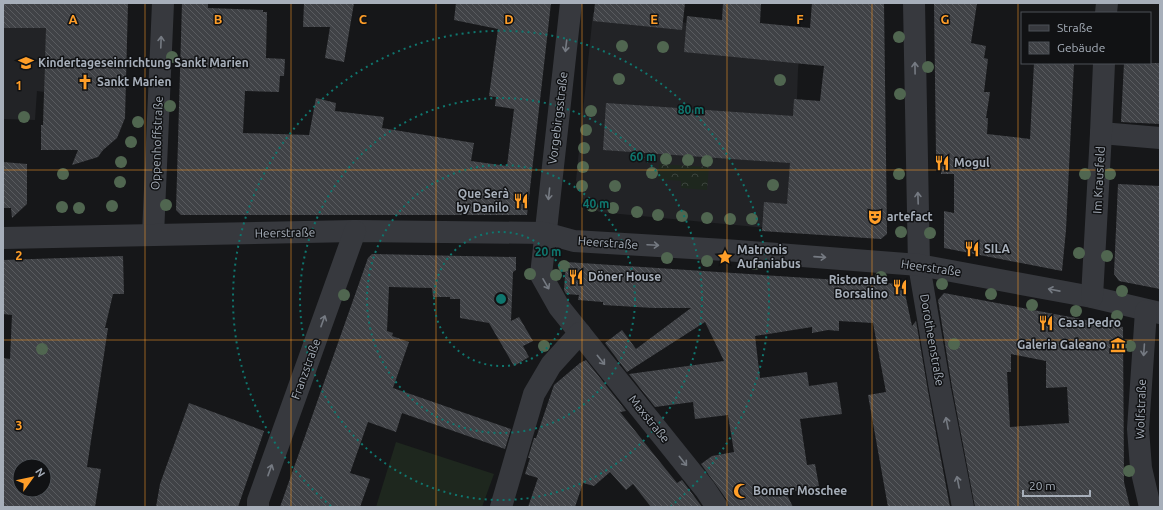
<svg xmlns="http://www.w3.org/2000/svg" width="1163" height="510" viewBox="0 0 1163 510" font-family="Ubuntu,sans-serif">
	<defs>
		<pattern id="park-crowns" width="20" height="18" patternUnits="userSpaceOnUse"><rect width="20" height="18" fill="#1e271e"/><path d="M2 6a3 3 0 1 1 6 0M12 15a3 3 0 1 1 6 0" fill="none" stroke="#3c443d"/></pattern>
		<pattern id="building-back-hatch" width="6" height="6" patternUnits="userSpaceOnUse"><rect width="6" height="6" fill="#404246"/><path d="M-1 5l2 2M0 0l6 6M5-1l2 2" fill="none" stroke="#595b5f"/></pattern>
	</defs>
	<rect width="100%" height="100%" fill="#161719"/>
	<!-- built -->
	<g fill="#222326">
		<polygon points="3,3 50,3 46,34 49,52 45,52 44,92 37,91 35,120 3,119"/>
		<polygon points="593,13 801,35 798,70 796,129 789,230 599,212 583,199 576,180"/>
	</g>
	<!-- park -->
	<polygon fill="url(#park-crowns)" points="659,164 709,167 707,190 681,188 681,181 658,179"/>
	<!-- garden -->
	<polygon fill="#1e271e" points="396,442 494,474 482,507 376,507"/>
	<!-- building -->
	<g fill="url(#building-back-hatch)" fill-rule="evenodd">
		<polygon points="3,3 128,3 125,118 117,138 103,150 98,157 72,165 78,150 41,150 41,125 43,125 46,28 3,28"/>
		<polygon points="182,3 208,3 208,8 263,10 263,12 267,12 266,58 285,59 284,76 280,76 279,92 245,91 243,133 309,135 316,98 336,103 335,111 384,117 382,128 474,143 471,161 507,166 514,109 495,106 496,97 489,96 498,29 454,20 456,3 551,3 527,215 181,215 176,210"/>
		<polygon points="304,3 354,3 344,62 325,58 330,27 303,27"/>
		<polygon points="595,3 685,3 682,30 593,21"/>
		<polygon points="723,3 761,3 760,23 810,28 812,3 884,3 887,234 881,239 762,231 764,202 787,204 790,163 603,150 606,103 793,116 794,99 820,101 824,66 684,52 687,16 722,20"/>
		<polygon points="934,3 977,3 971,43 986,46 984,58 988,59 984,92 990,92 986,118 988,118 987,134 1030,139 1034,63 1074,63 1066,230 1062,271 944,248 944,211 954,213 954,174 941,174 941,156 936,156"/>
		<polygon points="1124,63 1160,63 1160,124 1121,122"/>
		<polygon points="3,162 27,164 27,204 12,218 11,208 3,208"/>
		<polygon points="1118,184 1160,186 1160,289 1119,281 1114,274"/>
		<polygon points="372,254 516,257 516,270 513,272 511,321 519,317 533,341 523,346 529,357 514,366 489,323 460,318 460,299 450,299 450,297 433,297 432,288 389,287 387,331 393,333 392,336 409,342 393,388 511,429 505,449 402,413 396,432 368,422 350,473 370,479 360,507 280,507 368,258"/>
		<path d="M123 256 124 294H113L105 328H108L87 467 101 469 95 507H3V358L10 359 12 315 3 314V260ZM20 466H44V490H20Z"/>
		<polygon points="566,262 900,284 904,289 912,326 916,321 928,391 950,507 888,507 868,395 886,392 873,323 839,321 839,331 828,330 812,333 812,327 755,336 760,378 807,372 809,386 837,382 842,414 800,419 807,465 815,464 819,486 786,493 793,507 729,507 727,500 701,464 712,456 734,452 728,415 695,419 693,402 655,407 629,374 724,361 705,322 627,372 605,343 622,330 636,349 691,308 654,308 603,305 603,302 578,300 579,295 566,294 564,290"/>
		<path d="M944 293 1123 327 1124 482 1130 507H975L952 387 938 300ZM1011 354 1046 361V388L1067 387 1069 423 1010 427 1007 372H1011Z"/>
		<polygon points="586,360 626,411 620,412 660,462 677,483 682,480 702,507 651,507 633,484 626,490 610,472 594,486 583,483 575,507 528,507 538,478 525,474 530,458 528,458 534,438 536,438 554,385 580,363"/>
		<polygon points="189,403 264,431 238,507 156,507 160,484"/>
	</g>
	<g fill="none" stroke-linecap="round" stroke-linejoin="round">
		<!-- minor -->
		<g stroke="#37393e" stroke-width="22">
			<polyline points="571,3 541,275 559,307 705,489 717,507"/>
			<polyline points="914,3 919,265 940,389 963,507"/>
			<polyline points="1106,13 1107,3"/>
			<polyline points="1101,133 1160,138"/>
			<polyline points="153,235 163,3"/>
			<polyline points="3,238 355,231 545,233 574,241 725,250 919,265 1092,297 1160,313"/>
			<polyline points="1092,297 1101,133 1104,63"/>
			<polyline points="1146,311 1138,429 1141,468 1150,507"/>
			<polyline points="258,507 258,501 355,231"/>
			<polyline points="501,507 534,394 551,365 580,333"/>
		</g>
	</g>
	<!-- trees -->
	<g fill="#506650">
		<circle cx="899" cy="37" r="6"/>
		<circle cx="622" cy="46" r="6"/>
		<circle cx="663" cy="47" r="6"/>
		<circle cx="172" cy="57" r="6"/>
		<circle cx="928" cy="67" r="6"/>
		<circle cx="619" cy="79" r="6"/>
		<circle cx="780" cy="80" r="6"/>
		<circle cx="900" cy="94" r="6"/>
		<circle cx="170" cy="106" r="6"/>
		<circle cx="591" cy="111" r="6"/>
		<circle cx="24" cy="117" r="6"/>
		<circle cx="138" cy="122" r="6"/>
		<circle cx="586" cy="130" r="6"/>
		<circle cx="131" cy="142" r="6"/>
		<circle cx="584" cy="148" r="6"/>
		<circle cx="666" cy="159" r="6"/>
		<circle cx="688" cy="160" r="6"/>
		<circle cx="707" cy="161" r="6"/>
		<circle cx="121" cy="162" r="6"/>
		<circle cx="583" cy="167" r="6"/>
		<circle cx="652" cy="173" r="6"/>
		<circle cx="63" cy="174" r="6"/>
		<circle cx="899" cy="174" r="6"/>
		<circle cx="1085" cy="174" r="6"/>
		<circle cx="1110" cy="174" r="6"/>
		<circle cx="120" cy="182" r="6"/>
		<circle cx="773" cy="185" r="6"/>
		<circle cx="582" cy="186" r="6"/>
		<circle cx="615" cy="186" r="6"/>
		<circle cx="166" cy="205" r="6"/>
		<circle cx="112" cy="206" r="6"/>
		<circle cx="592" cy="206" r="6"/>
		<circle cx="62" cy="207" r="6"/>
		<circle cx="79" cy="208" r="6"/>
		<circle cx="613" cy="208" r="6"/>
		<circle cx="637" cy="212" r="6"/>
		<circle cx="658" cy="215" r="6"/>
		<circle cx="682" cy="216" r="6"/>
		<circle cx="707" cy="218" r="6"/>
		<circle cx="730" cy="219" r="6"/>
		<circle cx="752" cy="219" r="6"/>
		<circle cx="901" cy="232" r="6"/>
		<circle cx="930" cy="233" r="6"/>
		<circle cx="1079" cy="253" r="6"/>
		<circle cx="1107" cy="256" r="6"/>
		<circle cx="667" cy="258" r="6"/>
		<circle cx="707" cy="261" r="6"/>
		<circle cx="755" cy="264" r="6"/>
		<circle cx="564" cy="266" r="6"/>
		<circle cx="530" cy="274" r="6"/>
		<circle cx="556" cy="275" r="6"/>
		<circle cx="881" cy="277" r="6"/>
		<circle cx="942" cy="284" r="6"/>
		<circle cx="1122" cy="291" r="6"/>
		<circle cx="991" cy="294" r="6"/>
		<circle cx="344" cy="295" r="6"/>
		<circle cx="1032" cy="305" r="6"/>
		<circle cx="1076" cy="311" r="6"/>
		<circle cx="1117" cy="316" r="6"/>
		<circle cx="954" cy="344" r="6"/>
		<circle cx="544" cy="346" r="6"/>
		<circle cx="1130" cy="346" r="6"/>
		<circle cx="42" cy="349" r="6"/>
		<circle cx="1129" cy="471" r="6"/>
	</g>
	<!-- one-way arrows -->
	<defs><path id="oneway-shaft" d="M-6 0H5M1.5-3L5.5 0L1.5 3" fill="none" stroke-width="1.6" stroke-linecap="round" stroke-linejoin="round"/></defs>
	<g stroke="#757a82">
		<use href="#oneway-shaft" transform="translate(161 42) rotate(-88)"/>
		<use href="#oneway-shaft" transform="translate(566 46) rotate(97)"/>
		<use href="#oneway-shaft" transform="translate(915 68) rotate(-91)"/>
		<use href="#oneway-shaft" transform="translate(549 194) rotate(96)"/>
		<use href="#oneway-shaft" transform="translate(918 198) rotate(-92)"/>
		<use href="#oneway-shaft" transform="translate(653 245) rotate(3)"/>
		<use href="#oneway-shaft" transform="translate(820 257) rotate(4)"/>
		<use href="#oneway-shaft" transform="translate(546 284) rotate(60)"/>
		<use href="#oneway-shaft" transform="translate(1054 290) rotate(-169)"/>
		<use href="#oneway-shaft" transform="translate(323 321) rotate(-70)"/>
		<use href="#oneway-shaft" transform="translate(1144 350) rotate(94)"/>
		<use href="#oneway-shaft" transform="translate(601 360) rotate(51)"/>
		<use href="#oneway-shaft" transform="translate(947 423) rotate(-101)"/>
		<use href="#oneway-shaft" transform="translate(683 461) rotate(51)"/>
		<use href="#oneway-shaft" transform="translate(270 470) rotate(-70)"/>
		<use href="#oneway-shaft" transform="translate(958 482) rotate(-101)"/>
	</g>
	<!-- grid -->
	<path fill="none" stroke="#ff9e28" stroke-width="1" stroke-opacity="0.55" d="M145 3V507M291 3V507M436 3V507M582 3V507M727 3V507M872 3V507M1018 3V507M3 170H1160M3 340H1160"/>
	<!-- distance rings -->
	<g fill="none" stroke="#0f766e" stroke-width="2" stroke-dasharray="2 4">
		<circle cx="501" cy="299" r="67"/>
		<circle cx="501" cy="299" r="134"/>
		<circle cx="501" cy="299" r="201"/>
		<path d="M331 506A268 268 0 1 1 671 506"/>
	</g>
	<!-- icons -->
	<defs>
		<g id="school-bare" transform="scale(1.2)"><path d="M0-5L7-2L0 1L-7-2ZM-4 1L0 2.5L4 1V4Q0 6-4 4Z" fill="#ff9e28" stroke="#111214" stroke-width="2.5" paint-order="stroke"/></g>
		<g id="church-bare" transform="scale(1.2)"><path d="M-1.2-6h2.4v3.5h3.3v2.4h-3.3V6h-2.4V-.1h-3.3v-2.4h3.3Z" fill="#ff9e28" stroke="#111214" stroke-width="2.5" paint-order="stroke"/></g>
		<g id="restaurant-bare" transform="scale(1.2)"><path d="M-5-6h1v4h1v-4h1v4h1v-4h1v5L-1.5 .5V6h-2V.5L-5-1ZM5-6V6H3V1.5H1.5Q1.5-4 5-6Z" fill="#ff9e28" stroke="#111214" stroke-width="2.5" paint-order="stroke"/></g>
		<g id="theatre-bare" transform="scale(1.2)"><path d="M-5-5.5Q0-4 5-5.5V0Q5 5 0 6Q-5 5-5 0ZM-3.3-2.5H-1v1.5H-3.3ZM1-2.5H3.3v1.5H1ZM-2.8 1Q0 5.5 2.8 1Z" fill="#ff9e28" stroke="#111214" stroke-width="2.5" paint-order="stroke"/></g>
		<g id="sight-bare" transform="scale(1.2)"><path d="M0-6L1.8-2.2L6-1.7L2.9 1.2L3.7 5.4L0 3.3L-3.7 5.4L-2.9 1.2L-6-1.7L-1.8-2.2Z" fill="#ff9e28" stroke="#111214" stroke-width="2.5" paint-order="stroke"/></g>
		<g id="museum-bare" transform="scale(1.2)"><path d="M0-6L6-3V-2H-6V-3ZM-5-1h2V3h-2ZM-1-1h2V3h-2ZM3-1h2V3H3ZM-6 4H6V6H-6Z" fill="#ff9e28" stroke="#111214" stroke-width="2.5" paint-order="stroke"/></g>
		<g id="mosque-bare" transform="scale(1.2)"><path d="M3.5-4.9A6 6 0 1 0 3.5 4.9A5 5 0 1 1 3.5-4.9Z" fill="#ff9e28" stroke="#111214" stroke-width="2.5" paint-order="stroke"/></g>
	</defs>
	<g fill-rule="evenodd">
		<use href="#school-bare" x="26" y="63"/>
		<use href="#church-bare" x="85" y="82"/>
		<use href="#restaurant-bare" x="942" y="163"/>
		<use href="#restaurant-bare" x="521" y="201"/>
		<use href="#theatre-bare" x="875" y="217"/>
		<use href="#restaurant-bare" x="972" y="249"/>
		<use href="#sight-bare" x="725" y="257"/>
		<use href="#restaurant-bare" x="576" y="277"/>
		<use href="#restaurant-bare" x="900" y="287"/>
		<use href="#restaurant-bare" x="1046" y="323"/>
		<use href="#museum-bare" x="1118" y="345"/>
		<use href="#mosque-bare" x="741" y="491"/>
	</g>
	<g text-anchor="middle" stroke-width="3" stroke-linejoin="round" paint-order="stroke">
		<!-- poi labels -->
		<g font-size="12" font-weight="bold" fill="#a7afba" stroke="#111214" text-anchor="start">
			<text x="38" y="67">Kindertageseinrichtung Sankt Marien</text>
			<text x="97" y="86">Sankt Marien</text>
			<text x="954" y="167">Mogul</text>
			<text x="509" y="198" text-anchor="end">Que Serà<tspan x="509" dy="14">by Danilo</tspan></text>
			<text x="887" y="221">artefact</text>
			<text x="984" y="253">SILA</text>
			<text x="737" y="254">Matronis<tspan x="737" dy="14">Aufaniabus</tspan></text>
			<text x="588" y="281">Döner House</text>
			<text x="888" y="284" text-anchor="end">Ristorante<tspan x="888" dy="14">Borsalino</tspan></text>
			<text x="1058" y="327">Casa Pedro</text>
			<text x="1106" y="349" text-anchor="end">Galeria Galeano</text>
			<text x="753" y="495">Bonner Moschee</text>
		</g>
		<!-- street labels -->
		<g font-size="12" fill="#a7afba" stroke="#111214">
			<text transform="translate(558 118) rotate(-83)" y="4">Vorgebirgsstraße</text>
			<text transform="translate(157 143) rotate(-88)" y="4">Oppenhoffstraße</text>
			<text transform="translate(1099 180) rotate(-87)" y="4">Im Krausfeld</text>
			<text transform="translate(285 233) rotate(-1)" y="4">Heerstraße</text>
			<text transform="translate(608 243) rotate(4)" y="4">Heerstraße</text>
			<text transform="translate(931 268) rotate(8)" y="4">Heerstraße</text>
			<text transform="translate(932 340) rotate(80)" y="4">Dorotheenstraße</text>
			<text transform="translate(306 369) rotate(-70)" y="4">Franzstraße</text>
			<text transform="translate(1141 409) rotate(-88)" y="4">Wolfstraße</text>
			<text transform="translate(649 419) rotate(51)" y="4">Maxstraße</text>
		</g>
	</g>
	<g font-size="13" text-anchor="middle" font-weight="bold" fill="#ff9e28" stroke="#111214" stroke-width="3" stroke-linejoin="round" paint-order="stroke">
		<text x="73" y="24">A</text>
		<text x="218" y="24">B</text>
		<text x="363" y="24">C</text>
		<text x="509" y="24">D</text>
		<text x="654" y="24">E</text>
		<text x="800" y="24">F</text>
		<text x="945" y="24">G</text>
		<text x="19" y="90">1</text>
		<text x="19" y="260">2</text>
		<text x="19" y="430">3</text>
	</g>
	<circle cx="501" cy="299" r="6" fill="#0f766e" stroke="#111214" stroke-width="2"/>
	<g font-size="12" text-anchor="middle" font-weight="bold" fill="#0f766e" stroke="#111214" stroke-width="3" stroke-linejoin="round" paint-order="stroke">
		<text x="691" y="114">80 m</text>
		<text x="643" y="161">60 m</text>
		<text x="596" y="208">40 m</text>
		<text x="548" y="256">20 m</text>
	</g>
	<!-- border -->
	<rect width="1163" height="510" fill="none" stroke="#a7afba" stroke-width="8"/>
	<!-- legend -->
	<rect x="1021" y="12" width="130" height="52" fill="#111214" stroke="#4d5156"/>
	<rect x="1029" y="25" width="20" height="6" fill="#37393e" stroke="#4d5156"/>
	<text x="1057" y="32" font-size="12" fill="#a7afba">Straße</text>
	<rect x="1029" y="42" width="20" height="12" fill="url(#building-back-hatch)" stroke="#4d5156"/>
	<text x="1057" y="52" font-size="12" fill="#a7afba">Gebäude</text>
	<!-- north arrow -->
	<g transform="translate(32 478) rotate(57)"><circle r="19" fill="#111214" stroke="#4d5156"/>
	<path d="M0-3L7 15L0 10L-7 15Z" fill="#ff9e28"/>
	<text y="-6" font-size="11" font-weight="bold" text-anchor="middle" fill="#a7afba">N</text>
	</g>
	<!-- scale -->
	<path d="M1023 490v6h67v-6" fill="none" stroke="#a7afba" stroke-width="2"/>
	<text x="1029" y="490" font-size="12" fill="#a7afba" stroke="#111214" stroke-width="3" paint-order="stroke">20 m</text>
</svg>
